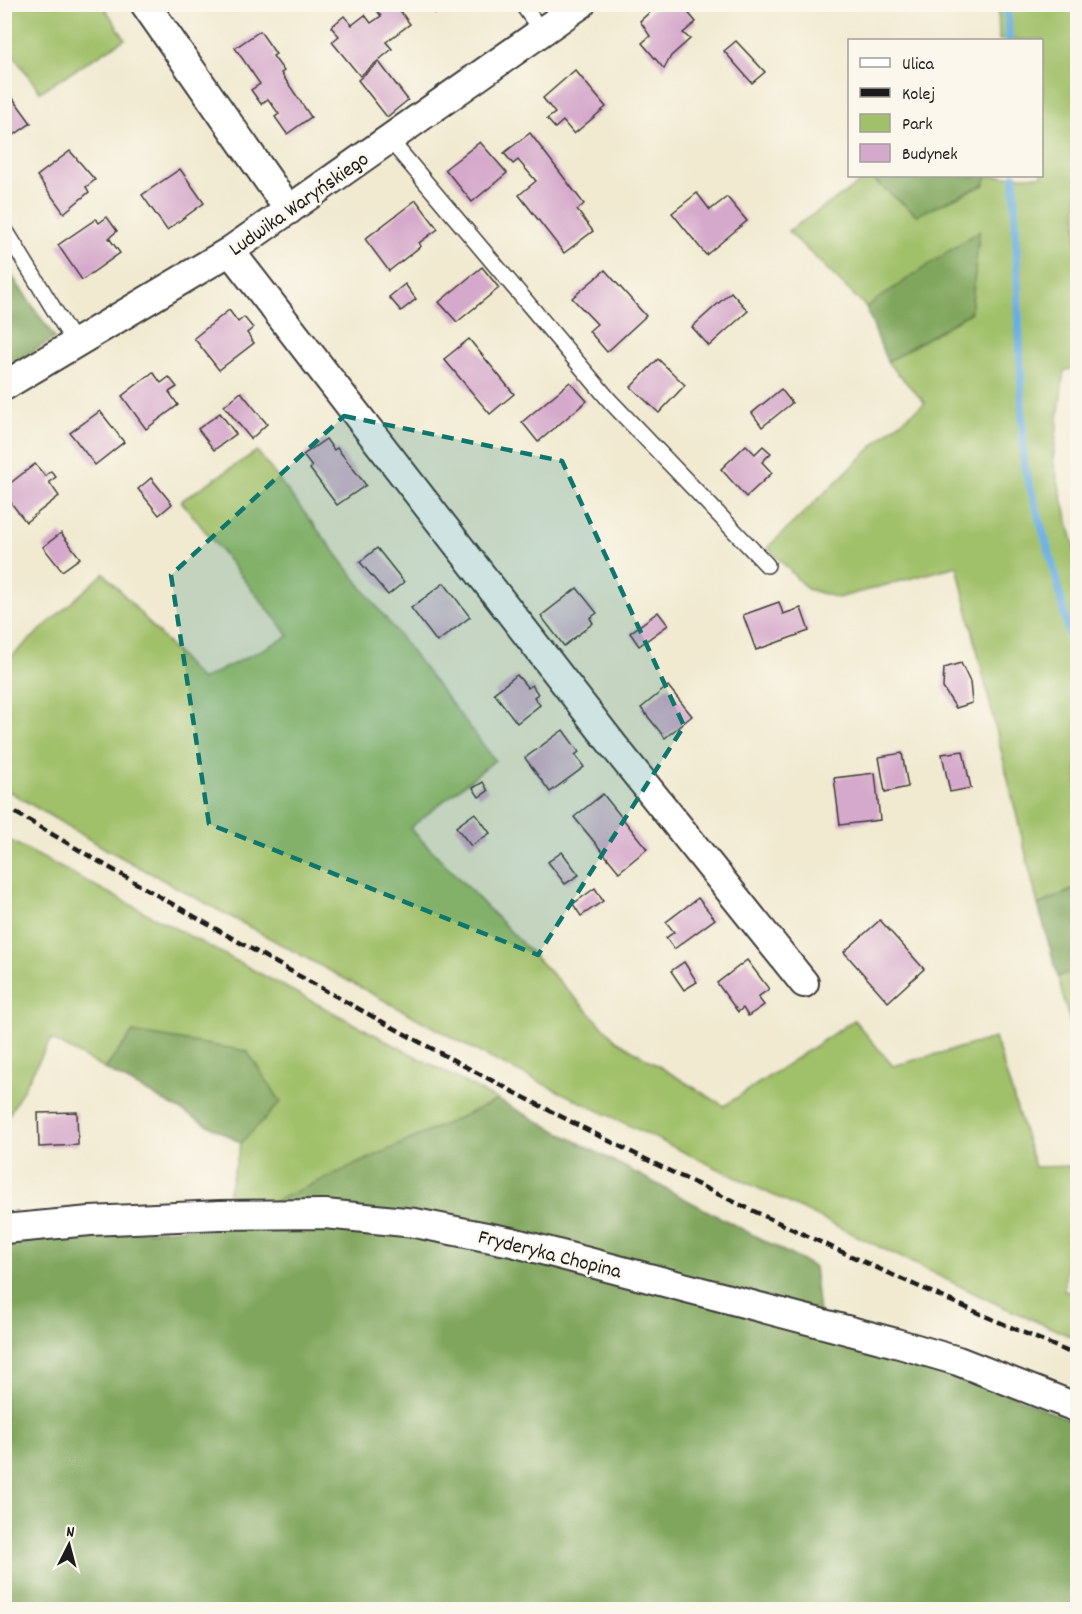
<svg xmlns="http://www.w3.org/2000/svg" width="1082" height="1614" viewBox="0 0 1082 1614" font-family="Dekko,sans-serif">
	<rect width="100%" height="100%" fill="#fbf7ec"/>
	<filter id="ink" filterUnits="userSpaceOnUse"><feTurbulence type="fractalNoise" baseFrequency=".0167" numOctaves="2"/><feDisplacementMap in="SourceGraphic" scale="12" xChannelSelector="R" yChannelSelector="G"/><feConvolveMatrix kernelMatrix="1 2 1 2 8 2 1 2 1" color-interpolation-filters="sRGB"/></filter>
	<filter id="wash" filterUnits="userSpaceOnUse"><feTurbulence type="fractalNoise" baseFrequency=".008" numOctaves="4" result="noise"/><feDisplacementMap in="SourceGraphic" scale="24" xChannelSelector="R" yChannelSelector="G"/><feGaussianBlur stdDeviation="1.35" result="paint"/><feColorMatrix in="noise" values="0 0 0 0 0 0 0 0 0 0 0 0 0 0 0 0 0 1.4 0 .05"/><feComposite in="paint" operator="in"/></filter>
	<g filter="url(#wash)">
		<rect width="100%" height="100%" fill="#f1ead1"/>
		<!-- green -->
		<g fill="#a0c069" stroke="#5e6e42" stroke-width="1.5">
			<polygon points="4,5 103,5 125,39 40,92 5,44"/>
			<polygon points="998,5 1077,5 1077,367 1064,371 1053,461 1078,562 1077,888 1038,905 957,566 838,598 807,589 768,547 889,431 925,403 887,362 971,312 979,232 866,307 788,231 869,177 917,215 984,185 986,176 1042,176 1042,40 999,40"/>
			<polygon points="257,451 495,760 410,828 616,1040 724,1106 854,1020 893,1066 995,1038 1035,1167 1075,1166 1064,1291 1077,1293 1077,1339 1001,1306 490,1058 106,849 5,789 5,662 104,573 201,680 289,636 181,501"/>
			<polygon points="5,838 498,1100 220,1226 241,1143 280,1102 133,1032 105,1069 51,1039 5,1122"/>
			<polygon points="1077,968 1077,1050 1058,977"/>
		</g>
		<!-- forest -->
		<g fill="#80a65d" stroke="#4e613c" stroke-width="1.5">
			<polygon points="869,176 986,176 985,184 917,215"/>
			<polygon points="979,231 971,312 887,362 866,307"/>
			<polygon points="5,266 55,338 5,369 4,369"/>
			<polygon points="1077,888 1077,968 1058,977 1038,905"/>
			<polygon points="133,1032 247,1051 281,1102 241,1143 105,1069"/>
			<polygon points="498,1100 814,1267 821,1331 954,1370 1077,1423 1077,1602 1066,1609 5,1610 5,1241 220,1226"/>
		</g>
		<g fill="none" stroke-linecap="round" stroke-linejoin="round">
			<!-- stream -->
			<g stroke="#6aaee0" stroke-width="8">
				<polyline points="1007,4 1009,40"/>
				<polyline points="1014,176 1024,466 1055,573 1078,675"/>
			</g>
		</g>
		<g id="blocks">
			<!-- building -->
			<g fill="#d5a9cb">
				<polygon points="372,4 395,4 410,24 386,42 392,49 360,76 332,42 339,36 331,27 344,16 352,25 365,15 371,23 381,16"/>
				<polygon points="428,4 444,4 435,13"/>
				<polygon points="659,4 681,4 696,22 683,33 690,39 671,56 664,69 642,43 650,36 640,21"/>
				<polygon points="260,31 276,54 273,56 284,71 281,73 311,117 287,134 275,117 279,114 268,99 261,104 251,90 260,84 235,48"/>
				<polygon points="736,41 765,72 752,83 724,51"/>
				<polygon points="379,62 408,100 387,117 358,80"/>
				<polygon points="575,70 606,107 574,134 563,121 555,128 547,119 555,113 543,98"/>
				<polygon points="4,94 9,100 12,97 31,123 4,142"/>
				<polygon points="530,133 584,204 577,210 593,231 564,253 519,195 536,181 518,160 513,164 504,153"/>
				<polygon points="480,142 507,173 472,202 445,169"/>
				<polygon points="70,151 95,180 86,187 89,192 64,213 37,176"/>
				<polygon points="180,169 204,203 167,230 142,195"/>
				<polygon points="697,193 710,210 727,197 747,221 706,255 672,213"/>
				<polygon points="416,200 438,229 419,243 421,246 389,271 365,239"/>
				<polygon points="107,217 117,231 109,238 120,253 82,280 58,245 96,219 99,223"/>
				<polygon points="482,267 499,288 457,322 439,302"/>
				<polygon points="605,270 646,316 607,352 589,331 597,324 572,298"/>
				<polygon points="405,284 416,299 401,311 389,297"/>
				<polygon points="731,292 748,311 709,346 692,327"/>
				<polygon points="229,310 238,322 244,317 253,328 247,333 254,343 219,370 194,338"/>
				<polygon points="469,339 514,394 490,414 444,359"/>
				<polygon points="658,359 685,385 659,413 631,387"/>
				<polygon points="153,372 161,383 169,377 177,387 169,392 178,405 146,429 122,396"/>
				<polygon points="570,382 587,401 538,442 522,422"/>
				<polygon points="781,389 792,403 762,427 752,413"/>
				<polygon points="241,392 267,424 251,439 224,406"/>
				<polygon points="100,411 124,442 95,465 70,433"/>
				<polygon points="220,413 236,434 214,450 198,429"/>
				<polygon points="326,439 334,450 337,448 366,485 337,505 310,469 312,467 303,455"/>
				<polygon points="746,445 755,454 763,446 771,453 762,462 772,473 746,497 721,469"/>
				<polygon points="35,464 45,476 51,471 56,477 49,482 59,496 26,522 4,494 4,488"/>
				<polygon points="151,478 172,504 159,515 138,489"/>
				<polygon points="61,533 80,558 62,571 43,547"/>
				<polygon points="377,548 404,582 388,595 360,562"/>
				<polygon points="444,583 470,617 437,642 411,608"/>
				<polygon points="577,588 597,613 590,618 593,623 564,646 541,616"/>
				<polygon points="779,602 783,614 801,608 809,631 756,650 743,615"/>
				<polygon points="658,612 668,625 639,646 630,633"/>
				<polygon points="961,663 970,682 972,703 956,708 943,688 944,668"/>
				<polygon points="517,675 528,688 532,685 538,694 534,697 540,705 517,723 494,693"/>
				<polygon points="668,686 692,716 665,738 641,708"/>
				<polygon points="563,730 579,752 575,755 584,767 550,792 525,758"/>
				<polygon points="963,751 971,788 950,792 942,754"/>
				<polygon points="902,753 908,787 885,792 879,757"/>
				<polygon points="875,773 880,820 840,825 834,778"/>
				<polygon points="483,782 488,791 479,797 473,788"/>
				<polygon points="603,794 647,849 619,872 574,817"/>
				<polygon points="475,813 490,833 471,846 456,827"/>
				<polygon points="562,852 579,875 565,884 548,862"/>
				<polygon points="595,888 603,901 581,916 573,904"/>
				<polygon points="698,898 715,919 674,949 666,938 674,932 666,922"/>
				<polygon points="880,920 924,969 888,1002 844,952"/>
				<polygon points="747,960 769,989 758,997 764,1005 748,1016 743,1008 738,1012 717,983"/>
				<polygon points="684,962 697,982 684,990 671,971"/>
				<polygon points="77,1112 78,1145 39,1147 38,1113"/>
			</g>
		</g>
	</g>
	<g filter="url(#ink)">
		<use href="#blocks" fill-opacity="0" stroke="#3c3b37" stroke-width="1.5"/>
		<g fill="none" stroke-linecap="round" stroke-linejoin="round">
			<!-- lane casing -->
			<g stroke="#3c3b37" stroke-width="18">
				<g id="lane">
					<polyline points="522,4 542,32"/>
					<polyline points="390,140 610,401 767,565"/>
					<polyline points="4,228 74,342"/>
				</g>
			</g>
			<!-- street casing -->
			<g stroke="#3c3b37" stroke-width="32">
				<g id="street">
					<polyline points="145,4 289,210"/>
					<polyline points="230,251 613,745 804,983"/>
					<polyline points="4,386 230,251 581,4"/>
					<polyline points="4,1229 90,1221 220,1215 325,1214 415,1223 512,1242 896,1343 958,1361 1078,1408"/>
				</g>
			</g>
			<!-- lane -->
			<use href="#lane" stroke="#fff" stroke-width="15"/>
			<!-- street -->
			<use href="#street" stroke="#fff" stroke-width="28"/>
			<!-- rail -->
			<path stroke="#1c1c1c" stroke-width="4.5" stroke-dasharray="9 4.5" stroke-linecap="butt" d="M4 806C225 936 450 1064 680 1176 811 1239 944 1299 1078 1356"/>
		</g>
	</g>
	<!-- marked area -->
	<path fill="#0f766e" fill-opacity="0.2" stroke="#0f766e" stroke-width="4.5" stroke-dasharray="12 8" stroke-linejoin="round" d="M344 416 562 461 684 726 538 955 209 824 171 575Z"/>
	<g text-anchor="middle" stroke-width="5" stroke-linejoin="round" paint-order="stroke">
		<!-- street labels -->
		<g font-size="21" fill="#1c1c1c" stroke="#fbf7ec">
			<text transform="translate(298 203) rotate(-35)" y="7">Ludwika Waryńskiego</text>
			<text transform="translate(550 1253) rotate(14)" y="7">Fryderyka Chopina</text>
		</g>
	</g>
	<!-- margin -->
	<rect width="1082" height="1614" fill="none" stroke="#fbf7ec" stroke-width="24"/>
	<!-- legend -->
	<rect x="848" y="39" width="195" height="138" fill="#fbf7ec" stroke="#a29f99" stroke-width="1.5"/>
	<rect x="860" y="58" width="30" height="9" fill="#ffffff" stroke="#a29f99" stroke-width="1.5"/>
	<text x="902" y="69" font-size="18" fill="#1c1c1c">Ulica</text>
	<rect x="860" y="88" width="30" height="9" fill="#1c1c1c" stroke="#a29f99" stroke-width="1.5"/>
	<text x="902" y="99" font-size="18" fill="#1c1c1c">Kolej</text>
	<rect x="860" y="114" width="30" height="18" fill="#a0c069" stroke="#a29f99" stroke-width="1.5"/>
	<text x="902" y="129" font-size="18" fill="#1c1c1c">Park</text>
	<rect x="860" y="144" width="30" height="18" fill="#d5a9cb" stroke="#a29f99" stroke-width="1.5"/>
	<text x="902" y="159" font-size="18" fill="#1c1c1c">Budynek</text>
	<!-- north arrow -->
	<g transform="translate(69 1545) rotate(6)" stroke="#fbf7ec" stroke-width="4.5" paint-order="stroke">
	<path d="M0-4.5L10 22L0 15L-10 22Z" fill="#1c1c1c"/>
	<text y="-9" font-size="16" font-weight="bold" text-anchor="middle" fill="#1c1c1c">N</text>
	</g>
</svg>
